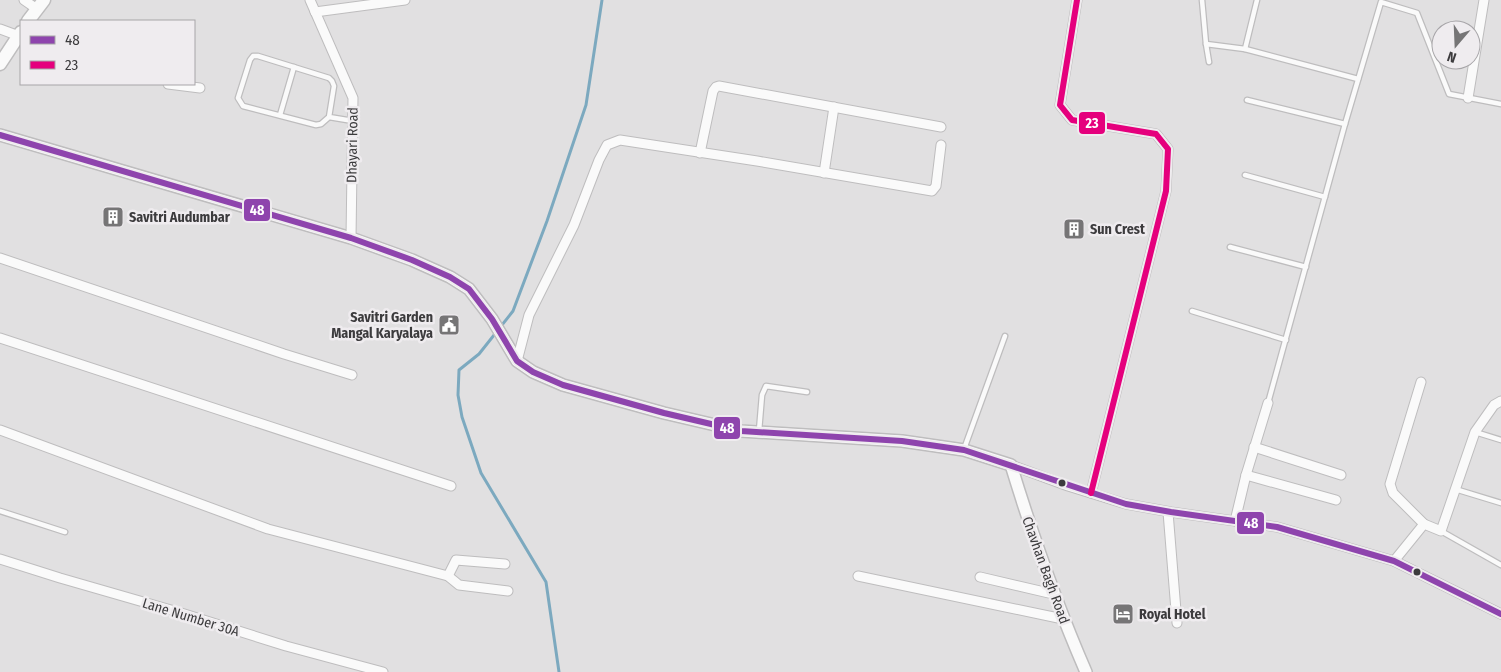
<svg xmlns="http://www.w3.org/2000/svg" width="1501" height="672" viewBox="0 0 1501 672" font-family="'Fira Sans Condensed',sans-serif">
	<rect width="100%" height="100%" fill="#e1e0e1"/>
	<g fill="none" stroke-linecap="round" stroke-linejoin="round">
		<!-- stream -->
		<polyline stroke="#7ca9bf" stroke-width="3" points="559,672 546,582 481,473 462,417 458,395 459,370 479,354 513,311 547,221 586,105 602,0"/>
		<!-- service casing -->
		<g stroke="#bebdbe" stroke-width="7">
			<g id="service">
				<polyline points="1202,0 1206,44"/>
				<polyline points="1245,49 1257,0"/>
				<polyline points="1209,62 1206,44 1245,49 1358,79"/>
				<polyline points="1247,100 1345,124"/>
				<polyline points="280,115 294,67"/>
				<polyline points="329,117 334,86 332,81 329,78 258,56 253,56 250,60 238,98 243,106 316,125 321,124 329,117 353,121"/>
				<polyline points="1245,175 1325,197"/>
				<polyline points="1230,247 1306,267"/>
				<polyline points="1192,311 1286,340"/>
				<polyline points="1268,403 1345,124 1381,2 1417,13 1449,94 1501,104"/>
				<polyline points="759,431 762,395 766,386 807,392"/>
				<polyline points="1475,432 1501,440"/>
				<polyline points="964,449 1005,336"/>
				<polyline points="1455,489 1501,503"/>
				<polyline points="0,511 65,532"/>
				<polyline points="1441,531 1501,565"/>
			</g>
		</g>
		<!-- minor casing -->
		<g stroke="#bebdbe" stroke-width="11">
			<g id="minor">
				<polyline points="24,0 37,9"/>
				<polyline points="310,0 353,98 351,238"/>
				<polyline points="1077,0 1060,105 1072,120 1156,134 1168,149 1166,191 1091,493"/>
				<polyline points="315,12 405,0"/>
				<polyline points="0,29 19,36"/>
				<polyline points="168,84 200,88"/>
				<polyline points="1468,98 1484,0"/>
				<polyline points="700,153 713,91 716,87 719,86 941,127"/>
				<polyline points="824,173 834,107"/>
				<polyline points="0,258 284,354 352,375"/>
				<polyline points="0,338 451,486"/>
				<polyline points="517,361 529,315 574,225 599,160 607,145 620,140 757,161 932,191 936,186 941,145"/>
				<polyline points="1421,382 1390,484 1393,493 1424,524"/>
				<polyline points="0,430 268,529 448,576 459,585 508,591"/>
				<polyline points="1254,447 1341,475"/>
				<polyline points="1011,465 1068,486 1126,504 1171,512 1277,527 1394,561 1501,614"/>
				<polyline points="1246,475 1336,500"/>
				<polyline points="1168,512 1177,623"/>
				<polyline points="1235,521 1246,475 1268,403"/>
				<polyline points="0,559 60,578 178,612 286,646 383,672"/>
				<polyline points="1394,561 1424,524 1441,531 1475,432 1494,405 1501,401"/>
				<polyline points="448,576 456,560 505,564"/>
				<polyline points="858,576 1063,619"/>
				<polyline points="980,577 1053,594"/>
			</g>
		</g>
		<!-- tertiary casing -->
		<g stroke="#bebdbe" stroke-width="14">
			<path id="tertiary" d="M0 135 351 238 412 260 450 277 469 289 492 319 517 361 533 372 563 385 664 413 741 431 902 441 964 450 1011 465C1033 537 1056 603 1086 672"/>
		</g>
		<!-- secondary casing -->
		<g stroke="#bebdbe" stroke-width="15">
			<g id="secondary">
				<polyline points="28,21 44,0"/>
				<polyline points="0,64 21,32"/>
			</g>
		</g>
		<!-- service -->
		<use href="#service" stroke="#fafafa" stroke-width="4.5"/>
		<!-- minor -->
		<use href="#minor" stroke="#fafafa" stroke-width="9"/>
		<!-- tertiary -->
		<use href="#tertiary" stroke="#fafafa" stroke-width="11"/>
		<!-- secondary -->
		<use href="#secondary" stroke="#fafafa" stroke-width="12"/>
		<!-- bus-1 casing -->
		<g stroke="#efecef" stroke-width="10">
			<polyline id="bus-1" points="0,135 351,238 412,260 450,277 469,289 492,319 517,361 533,372 563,385 664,413 741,431 902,441 964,450 1126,504 1171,512 1277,527 1394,561 1501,614"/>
		</g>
		<!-- bus-2 casing -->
		<g stroke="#efecef" stroke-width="10">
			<polyline id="bus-2" points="1077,0 1060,105 1072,120 1156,134 1168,149 1166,191 1091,493"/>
		</g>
		<!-- bus-1 -->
		<use href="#bus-1" stroke="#8e44ad" stroke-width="6"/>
		<!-- bus-2 -->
		<use href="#bus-2" stroke="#e5007d" stroke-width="6"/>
	</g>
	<!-- icons -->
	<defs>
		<g id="building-square" transform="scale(1.125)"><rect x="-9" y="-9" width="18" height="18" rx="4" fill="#767576" stroke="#efecef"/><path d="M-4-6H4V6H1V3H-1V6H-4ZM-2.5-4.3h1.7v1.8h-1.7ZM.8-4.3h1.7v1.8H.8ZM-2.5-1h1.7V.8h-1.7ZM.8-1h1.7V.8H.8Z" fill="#fff"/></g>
		<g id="civic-square" transform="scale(1.125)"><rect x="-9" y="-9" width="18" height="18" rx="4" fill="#767576" stroke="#efecef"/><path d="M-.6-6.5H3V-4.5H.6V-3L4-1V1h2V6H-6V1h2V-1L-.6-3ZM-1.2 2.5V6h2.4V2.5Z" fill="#fff"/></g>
		<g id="hotel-square" transform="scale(1.125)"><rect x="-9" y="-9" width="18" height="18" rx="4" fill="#767576" stroke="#efecef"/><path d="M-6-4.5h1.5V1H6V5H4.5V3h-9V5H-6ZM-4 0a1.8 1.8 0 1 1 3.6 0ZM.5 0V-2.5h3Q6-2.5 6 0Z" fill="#fff"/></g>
	</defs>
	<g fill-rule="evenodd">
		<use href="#building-square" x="113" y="217"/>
		<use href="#building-square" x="1074" y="229"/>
		<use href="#civic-square" x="449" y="325"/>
		<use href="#hotel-square" x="1123" y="614"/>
	</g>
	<!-- markers -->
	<g fill="#3c3b3d" stroke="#efecef" stroke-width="2">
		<circle cx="1062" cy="483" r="4.5"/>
		<circle cx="1417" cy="572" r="4.5"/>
	</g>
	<g text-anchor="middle" stroke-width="5" stroke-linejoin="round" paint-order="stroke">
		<!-- street labels -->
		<g font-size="14" fill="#3c3b3d" stroke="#efecef">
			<text transform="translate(352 145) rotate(-89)" y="5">Dhayari Road</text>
			<text transform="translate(1046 570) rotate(70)" y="5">Chavhan Bagh Road</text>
			<text transform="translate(191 617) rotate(17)" y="5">Lane Number 30A</text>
		</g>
		<!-- poi labels -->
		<g font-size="14" font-weight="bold" fill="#3c3b3d" stroke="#efecef" text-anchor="start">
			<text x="129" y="222">Savitri Audumbar</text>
			<text x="1090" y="234">Sun Crest</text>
			<text x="433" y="322" text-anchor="end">Savitri Garden<tspan x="433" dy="16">Mangal Karyalaya</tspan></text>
			<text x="1139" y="619">Royal Hotel</text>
		</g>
	</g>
	<g stroke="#efecef" stroke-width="2">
		<rect x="1078" y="111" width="28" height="24" rx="5" fill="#e5007d"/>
		<rect x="243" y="198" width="28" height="24" rx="5" fill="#8e44ad"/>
		<rect x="713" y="416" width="28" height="24" rx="5" fill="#8e44ad"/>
		<rect x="1236" y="511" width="29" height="24" rx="5" fill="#8e44ad"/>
	</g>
	<g font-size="14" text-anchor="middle" font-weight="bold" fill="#fff">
		<text x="1092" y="128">23</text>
		<text x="257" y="215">48</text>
		<text x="727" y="433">48</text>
		<text x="1251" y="528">48</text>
	</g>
	<!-- legend -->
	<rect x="20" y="20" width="175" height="65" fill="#efecef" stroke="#a7a5a8"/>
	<rect x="30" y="36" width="25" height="8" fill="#8e44ad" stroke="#a7a5a8"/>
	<text x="65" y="45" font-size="15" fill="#3c3b3d">48</text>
	<rect x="30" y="61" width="25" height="8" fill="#e5007d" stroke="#a7a5a8"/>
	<text x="65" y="70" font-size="15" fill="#3c3b3d">23</text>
	<!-- north arrow -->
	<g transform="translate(1456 45) rotate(199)"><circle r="24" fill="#efecef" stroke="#a7a5a8"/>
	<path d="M0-4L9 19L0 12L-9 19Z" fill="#767576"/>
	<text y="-8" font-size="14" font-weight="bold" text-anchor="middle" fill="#3c3b3d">N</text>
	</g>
</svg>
